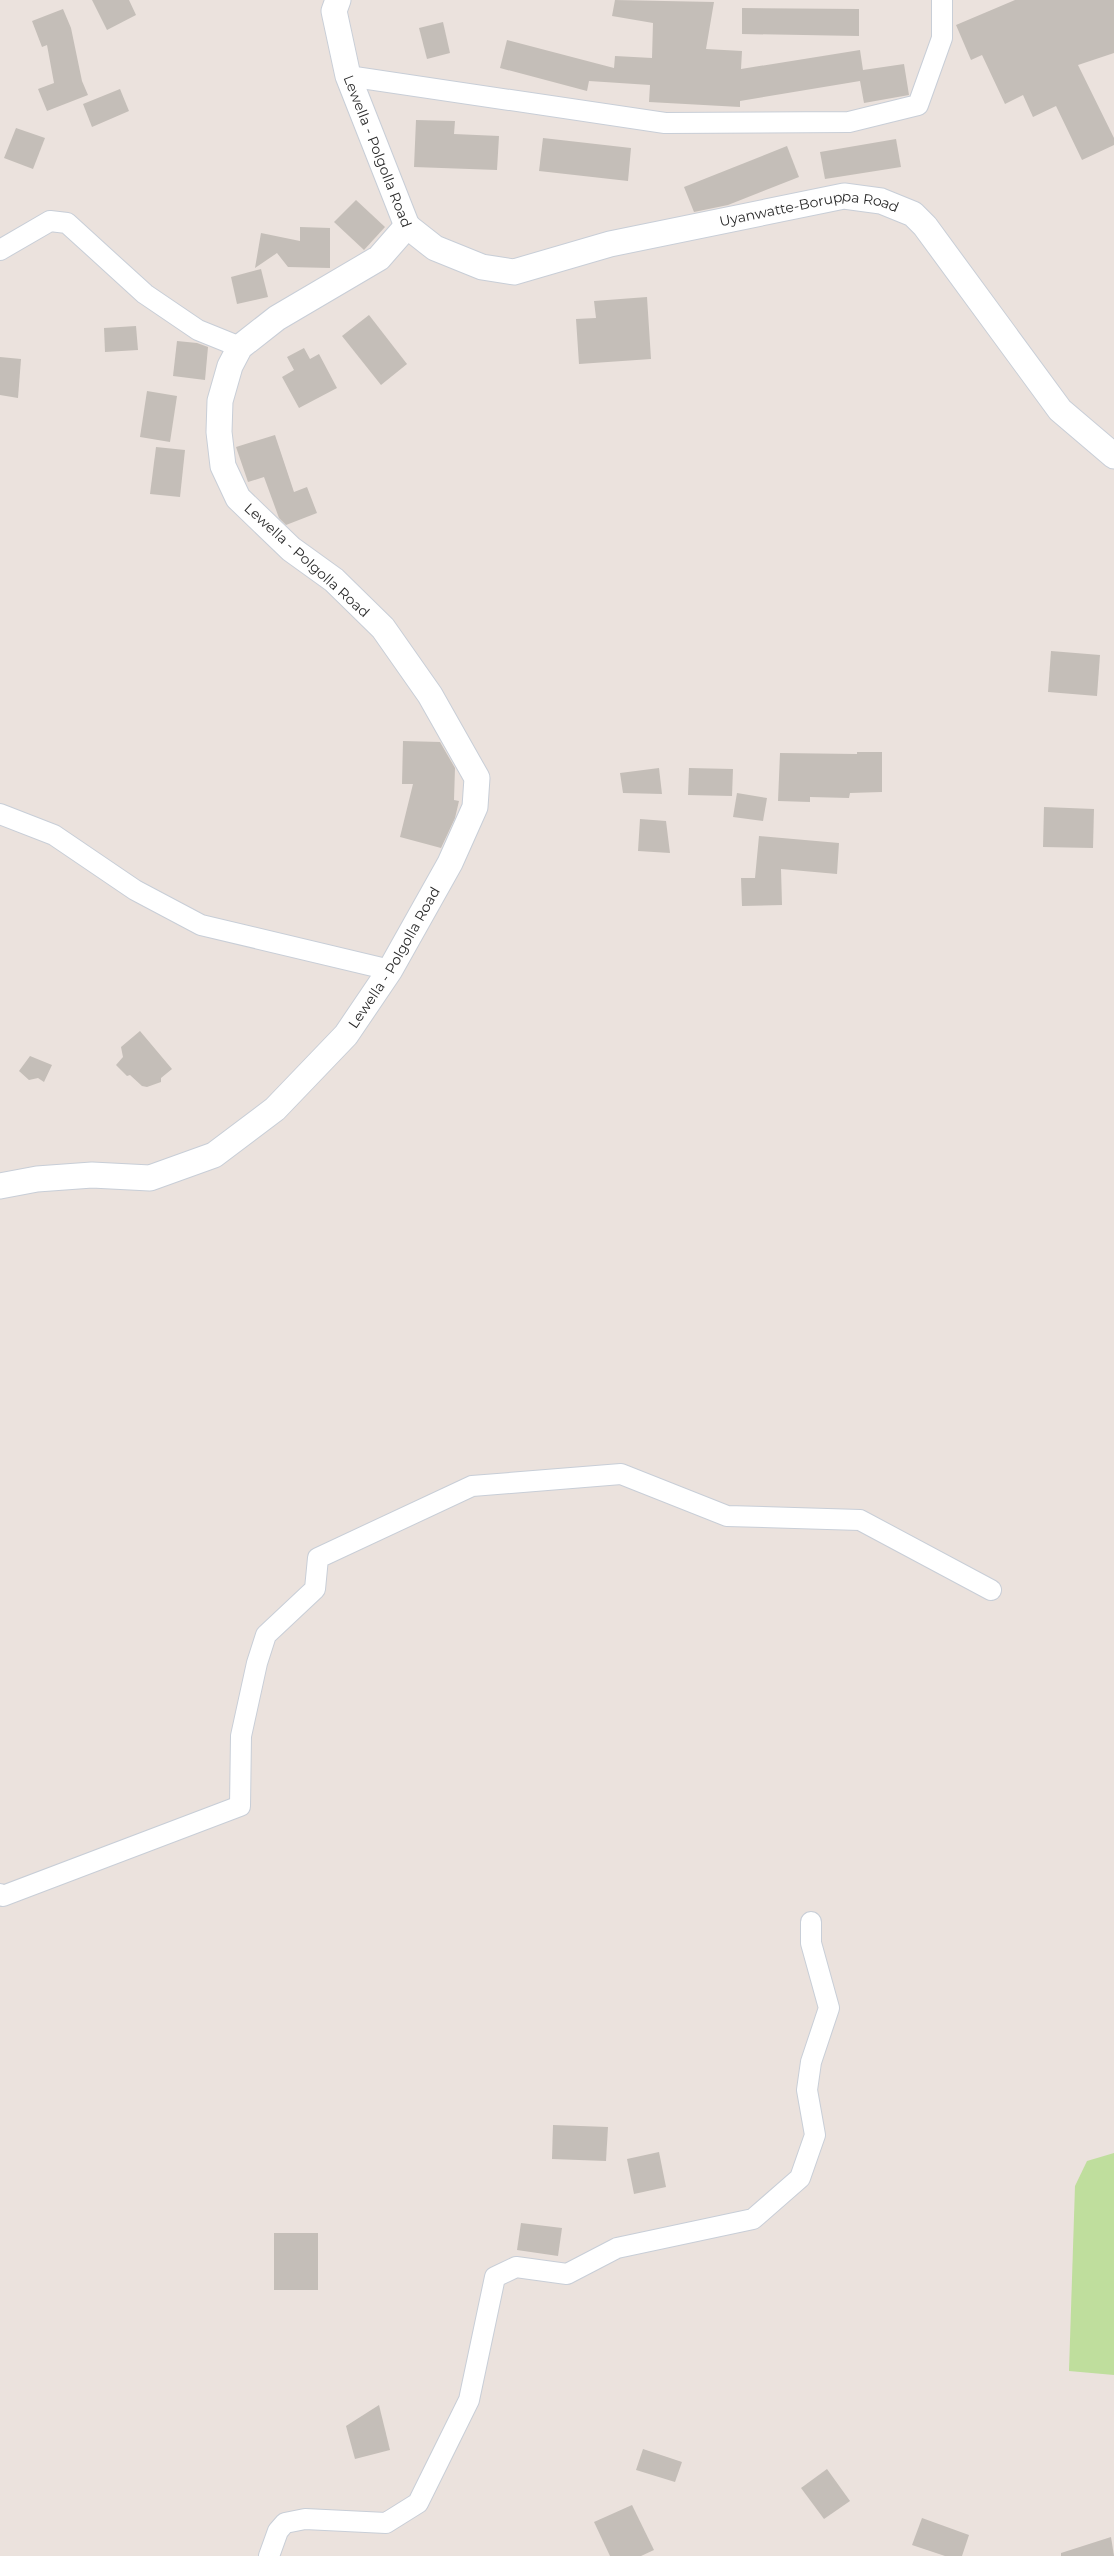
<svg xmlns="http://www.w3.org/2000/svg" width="1114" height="2556" viewBox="0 0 1114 2556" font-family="Montserrat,sans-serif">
	<rect width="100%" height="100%" fill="#ebe2dd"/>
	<!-- green -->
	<polygon fill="#bfde9d" points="1114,2153 1114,2375 1069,2371 1075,2186 1087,2161"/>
	<!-- building -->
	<g fill="#c4beb8">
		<polygon points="92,0 129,0 136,15 107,30"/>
		<polygon points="615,0 714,2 706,49 742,51 741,69 860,50 863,70 904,64 909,95 864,103 860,81 740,101 740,107 649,102 650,85 589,81 587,91 500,68 507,40 614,68 615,56 652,58 653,23 612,16"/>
		<polygon points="1015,0 1114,0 1114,53 1078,65 1114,138 1114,145 1082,160 1056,106 1033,117 1023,95 1005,104 982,55 971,60 956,25"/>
		<polygon points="742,8 859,9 859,36 742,34"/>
		<polygon points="63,9 71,28 82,81 88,95 47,111 38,89 54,83 47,45 42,47 32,21"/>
		<polygon points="443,22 450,53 427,59 419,28"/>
		<polygon points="120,89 129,111 92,127 83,104"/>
		<polygon points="416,120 455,121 454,134 499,136 497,170 414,167"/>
		<polygon points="16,128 45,138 33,169 4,158"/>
		<polygon points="543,138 631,148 628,181 539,171"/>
		<polygon points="896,139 901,167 825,179 820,152"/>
		<polygon points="787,146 799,177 728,205 694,212 684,187"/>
		<polygon points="356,200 385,227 364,250 334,222"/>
		<polygon points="300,227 330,228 330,268 288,267 277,253 255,268 261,233 300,241"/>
		<polygon points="261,269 268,297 237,304 231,277"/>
		<polygon points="647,297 651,359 579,364 576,319 596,318 594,301"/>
		<polygon points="369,315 407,364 381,385 342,336"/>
		<polygon points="136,326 138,350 105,352 104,328"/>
		<polygon points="177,341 197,343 208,347 205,380 173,376"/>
		<polygon points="304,348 310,359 319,354 337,388 299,408 282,377 294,370 287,357"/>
		<polygon points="0,357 21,359 18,398 0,395"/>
		<polygon points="147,391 177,396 170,442 140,437"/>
		<polygon points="275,435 294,492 307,487 317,513 286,525 279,518 264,477 248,482 236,447"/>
		<polygon points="156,447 185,450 180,497 150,494"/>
		<polygon points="1051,651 1100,655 1097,696 1048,692"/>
		<polygon points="403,741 440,742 455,768 454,800 459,801 455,818 441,848 400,837 413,784 402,784"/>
		<polygon points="857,752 882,752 882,792 850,793 849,798 810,797 810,802 778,801 780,753 857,754"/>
		<polygon points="659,768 662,794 623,793 620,773"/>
		<polygon points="689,768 733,769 732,796 688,795"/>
		<polygon points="737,793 767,798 763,821 733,817"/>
		<polygon points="1044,807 1094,809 1093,848 1043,847"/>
		<polygon points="640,819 666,821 670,853 638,851"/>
		<polygon points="759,836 839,843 837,874 781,869 782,905 742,906 741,878 755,878"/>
		<polygon points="140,1031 172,1069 161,1078 161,1082 147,1087 142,1086 130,1075 127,1076 116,1065 123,1057 121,1047"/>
		<polygon points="30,1056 52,1065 44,1082 38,1078 29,1080 19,1071"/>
		<polygon points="553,2125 608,2127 606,2161 552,2159"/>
		<polygon points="659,2152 666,2187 634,2194 627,2159"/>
		<polygon points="521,2223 562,2228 558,2256 517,2250"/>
		<rect x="274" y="2233" width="44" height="57"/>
		<polygon points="379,2405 390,2450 355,2459 346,2426"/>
		<polygon points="643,2449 682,2462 675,2482 636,2470"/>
		<polygon points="827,2469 850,2501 824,2519 801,2488"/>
		<polygon points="632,2505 654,2550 641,2556 610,2556 594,2522"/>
		<polygon points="922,2518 969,2535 962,2556 945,2556 912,2545"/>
		<polygon points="1111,2537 1114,2556 1061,2556 1061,2553"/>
	</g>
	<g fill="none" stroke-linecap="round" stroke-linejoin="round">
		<!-- minor casing -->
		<g stroke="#c8ced7" stroke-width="22">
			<g id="minor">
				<polyline points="348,76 665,123 849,122 918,105 942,38 942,0"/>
				<polyline points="0,250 50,221 67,223 145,294 198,330 240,347"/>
				<polyline points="0,814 54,835 135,890 201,925 390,970"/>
				<polyline points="0,1894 3,1896 240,1806 241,1736 257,1663 266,1635 315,1589 318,1558 472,1486 621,1474 727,1516 860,1520 991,1590"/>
				<polyline points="269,2556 278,2531 285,2523 305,2519 386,2523 418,2503 469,2400 495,2277 516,2267 567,2274 617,2248 753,2219 800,2178 815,2135 807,2090 811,2062 829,2008 811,1943 811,1922"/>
			</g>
		</g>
		<!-- tertiary casing -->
		<g stroke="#c8ced7" stroke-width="27">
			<g id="tertiary">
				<path id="s1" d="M338 0 334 11 348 76 407 226"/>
				<path id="s2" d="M407 226 435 248 482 267 514 272 610 244 844 196 881 201 913 214 925 226 1060 410 1114 456"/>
				<path id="s3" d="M0 1186 37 1179 92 1175 150 1178 214 1155 275 1109 346 1035 390 970 450 863 475 807 477 778 430 695 383 628 334 580 291 549 238 498 223 466 219 432 220 401 230 366 240 347 277 318 379 258 407 226"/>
			</g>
		</g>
		<!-- minor -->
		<use href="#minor" stroke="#fff" stroke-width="20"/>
		<!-- tertiary -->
		<use href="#tertiary" stroke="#fff" stroke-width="25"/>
	</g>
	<g text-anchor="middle" stroke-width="5" stroke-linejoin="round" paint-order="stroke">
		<!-- street labels -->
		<g font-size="14" fill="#2a2a2a" stroke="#fff">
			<text dy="5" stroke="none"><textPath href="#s1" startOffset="159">Lewella - Polgolla Road</textPath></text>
			<text dy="5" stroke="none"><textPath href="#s2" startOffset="422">Uyanwatte-Boruppa Road</textPath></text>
			<text transform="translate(307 560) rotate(42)" y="5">Lewella - Polgolla Road</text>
			<text dy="5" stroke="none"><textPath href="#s3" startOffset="489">Lewella - Polgolla Road</textPath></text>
		</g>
	</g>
</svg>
